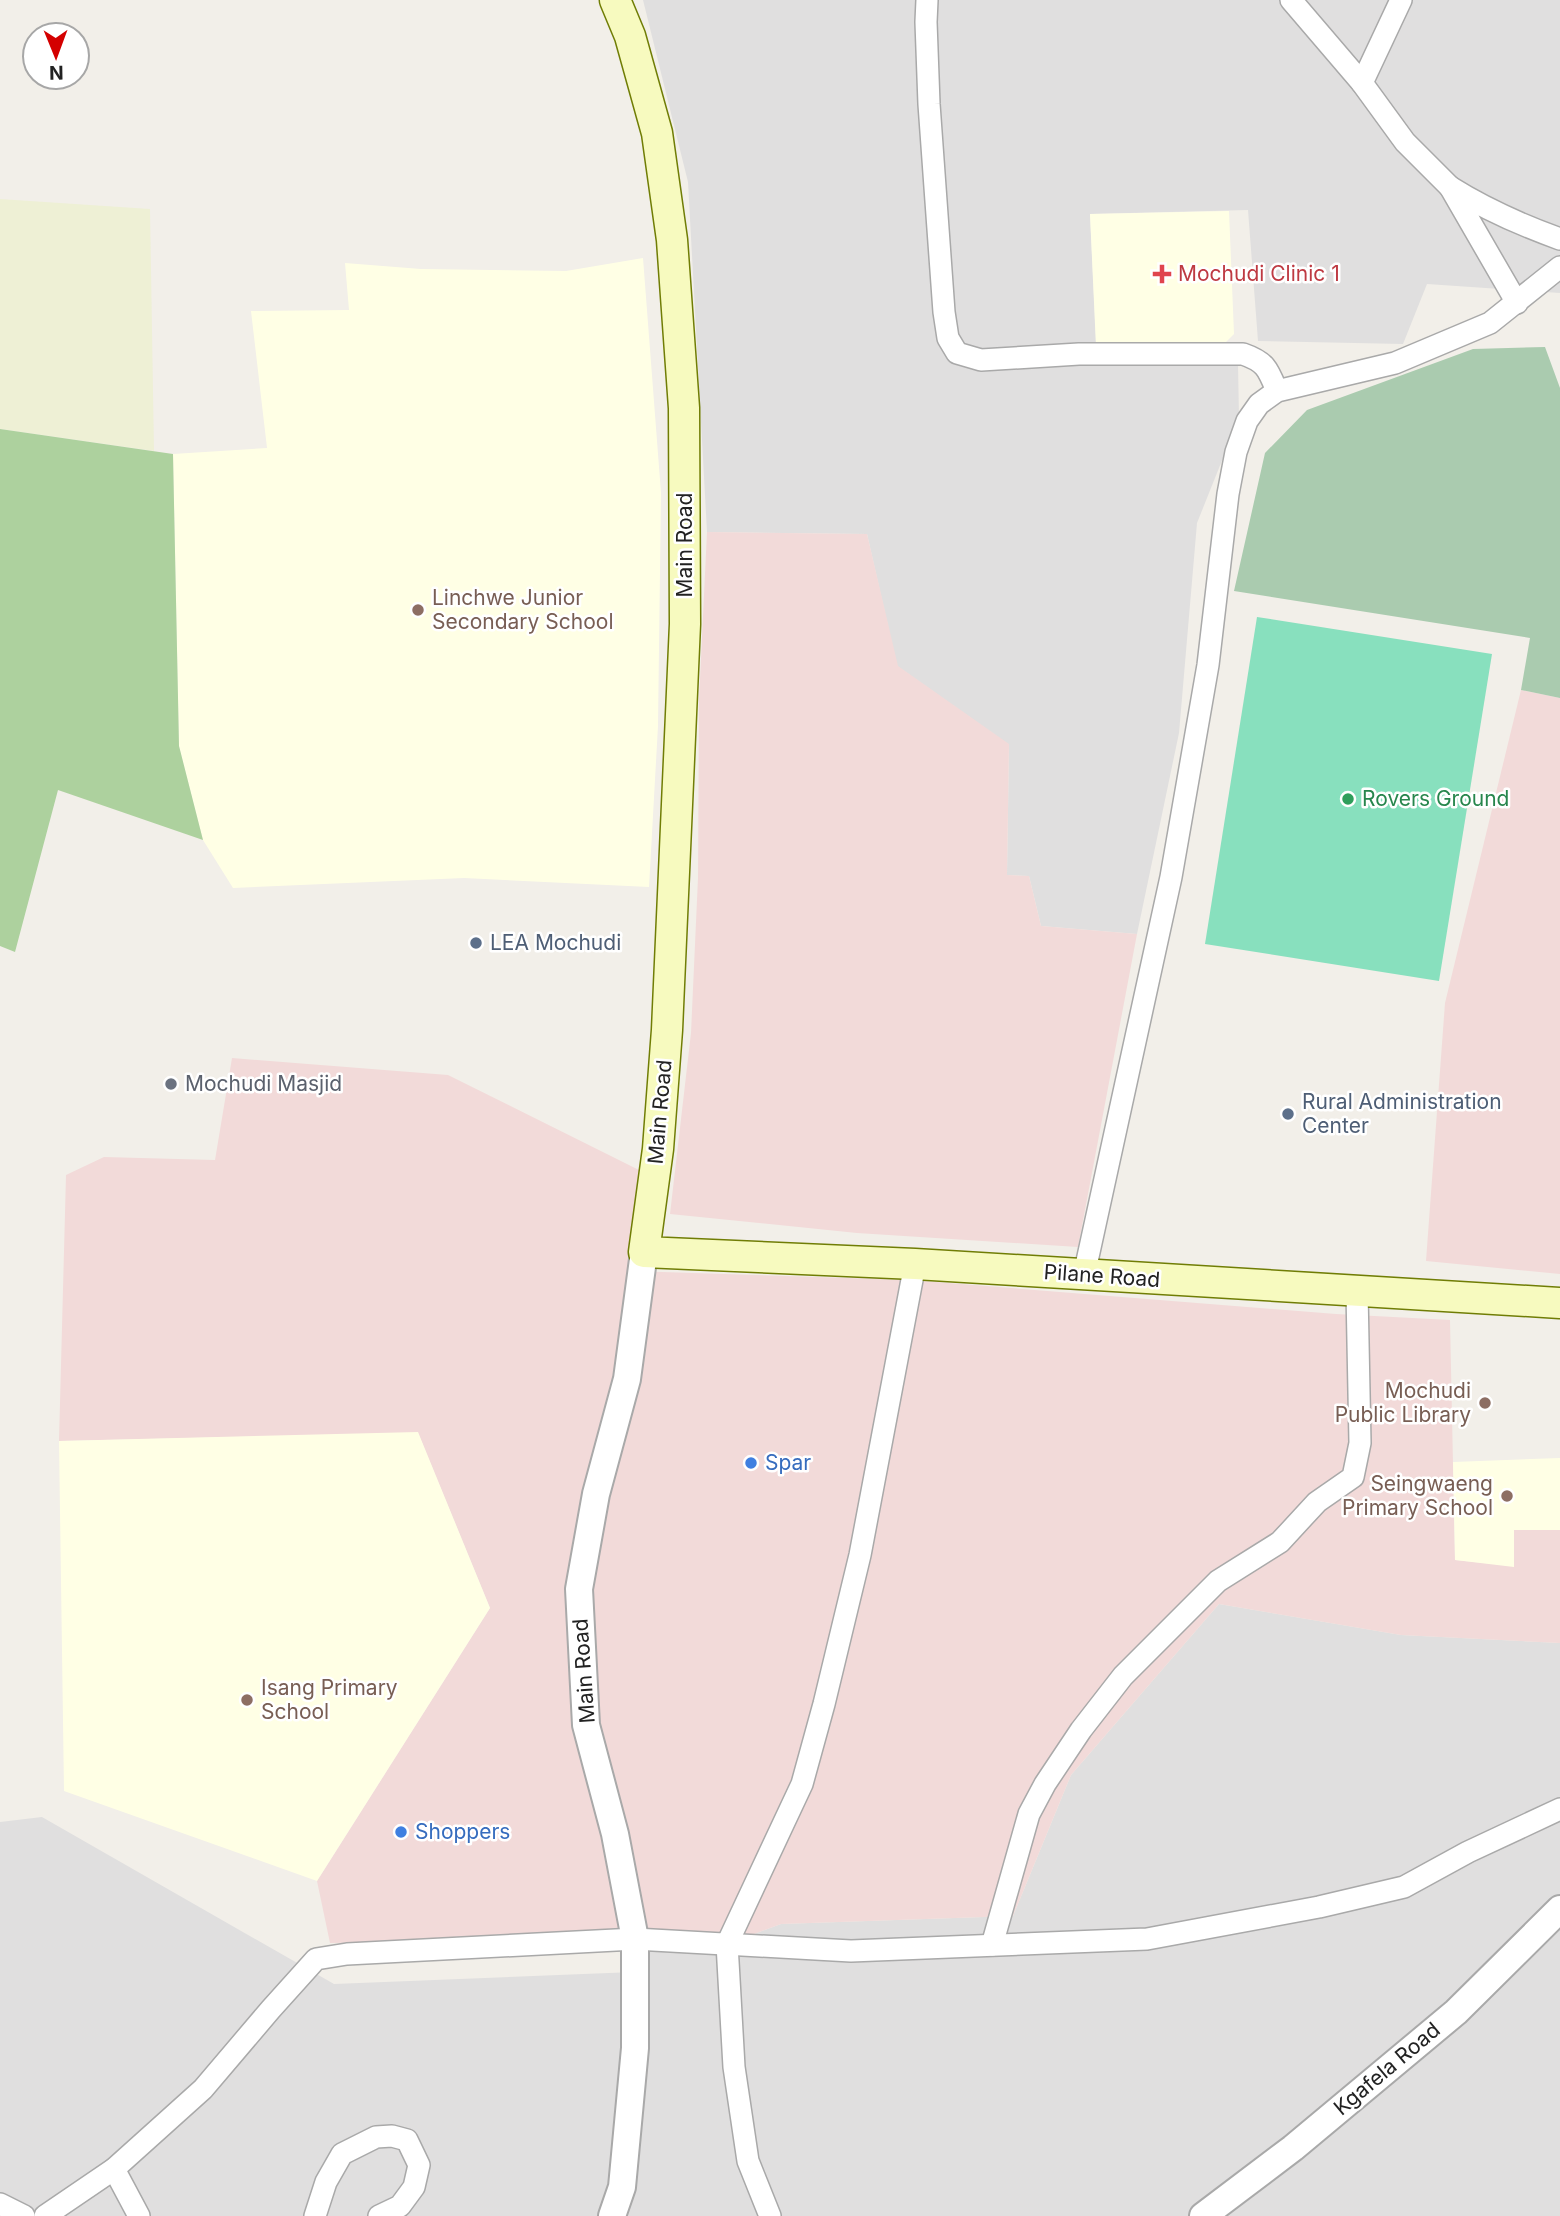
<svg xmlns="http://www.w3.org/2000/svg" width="1560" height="2216" viewBox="0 0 1560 2216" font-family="Inter,sans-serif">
	<rect width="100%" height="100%" fill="#f2efe9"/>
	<!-- residential -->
	<g fill="#e0dfdf">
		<polygon points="643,0 1560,0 1560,293 1427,284 1403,344 1258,341 1248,210 1090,214 1097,362 1238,364 1239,418 1197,523 1179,733 1137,934 1041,926 1029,876 1007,875 1009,745 897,666 867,534 707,532 688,182"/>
		<polygon points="1219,1604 1401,1635 1560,1643 1560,2216 0,2216 0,1822 42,1817 334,1984 634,1972 635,1939 727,1944 781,1924 1013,1916 1071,1775"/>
	</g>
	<!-- commercial -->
	<g fill="#f2dad9">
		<polygon points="707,532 867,534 898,666 1009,744 1007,875 1029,876 1041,926 1137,934 1078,1247 857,1233 670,1214 691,1033 698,878 699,700"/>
		<polygon points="1521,690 1560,698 1560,1274 1426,1261 1445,1003"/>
		<polygon points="232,1058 448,1075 643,1172 631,1271 911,1280 1336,1314 1450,1320 1455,1560 1514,1566 1514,1530 1560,1530 1560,1643 1401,1635 1219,1604 1071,1775 1013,1916 781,1924 727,1944 635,1939 330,1943 317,1881 490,1608 418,1433 59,1441 66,1175 104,1157 215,1160"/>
	</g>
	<!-- education -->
	<g fill="#ffffe5">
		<polygon points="1229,211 1234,334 1222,346 1096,346 1090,214"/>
		<polygon points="643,258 661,493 658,726 649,887 464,878 233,888 203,840 179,746 173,454 267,448 251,311 349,310 345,263 421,269 566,271"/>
		<polygon points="418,1432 490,1608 317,1881 64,1791 59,1441"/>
		<polygon points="1560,1458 1560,1530 1514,1530 1514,1567 1455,1560 1453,1462"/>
	</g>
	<!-- farmland -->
	<polygon fill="#eef0d5" points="0,199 150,209 154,451 0,429"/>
	<!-- forest -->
	<polygon fill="#add19e" points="0,429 173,454 179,746 203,840 58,790 15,952 0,946"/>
	<!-- cemetery -->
	<polygon fill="#aacbaf" points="1545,347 1560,388 1560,698 1521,690 1530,638 1234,591 1265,453 1307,410 1473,349"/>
	<!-- pitch -->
	<polygon fill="#88e0be" points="1257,617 1492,654 1439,981 1205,944"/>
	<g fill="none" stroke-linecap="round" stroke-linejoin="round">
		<!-- minor casing -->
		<g stroke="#a9a9a9" stroke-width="24">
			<g id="minor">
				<path d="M927 0 926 22 929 104 944 312 948 338 957 353 981 360 1079 354H1243C1266 362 1268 369 1277 391"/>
				<polyline points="1291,0 1362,83"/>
				<polyline points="1401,0 1362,83 1405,142 1450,187"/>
				<path d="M1517 303 1450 187C1485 209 1521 225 1560 239"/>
				<polyline points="1084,1275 1171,877 1208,665 1228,494 1236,452 1247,421 1259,404 1277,391 1395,363 1490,323 1560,267"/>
				<polyline points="992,1945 1029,1814 1045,1784 1081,1730 1123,1676 1218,1581 1280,1542 1317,1502 1353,1477 1360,1443 1357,1292"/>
				<polyline points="114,2169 139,2216"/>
				<polyline points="0,2204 24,2216"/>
				<polyline points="45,2216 114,2169 203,2089 271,2009 316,1959 347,1954 635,1939 851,1951 1147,1939 1319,1907 1404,1887 1468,1852 1560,1809"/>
				<polyline points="315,2216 326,2182 342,2154 376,2137 392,2136 407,2140 419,2165 414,2187 400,2206 379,2216"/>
				<polyline points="770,2216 748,2161 734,2067 727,1944 802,1784 824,1704 860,1555 915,1264"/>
			</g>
		</g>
		<!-- tertiary casing -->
		<g stroke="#a9a9a9" stroke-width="30">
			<g id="tertiary">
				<polyline points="612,2216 622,2187 635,2048 635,1939 615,1834 586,1725 579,1589 596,1494 627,1379 644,1252"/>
				<polyline points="1203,2216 1293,2148 1456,2012 1560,1909"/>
			</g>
		</g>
		<!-- secondary casing -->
		<g stroke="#707d05" stroke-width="33">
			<polyline id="secondary" points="615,0 630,36 657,133 672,240 684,408 685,624 667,1030 658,1149 644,1252 915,1264 1560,1303"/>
		</g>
		<!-- minor -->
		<use href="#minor" stroke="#fff" stroke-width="21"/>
		<!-- tertiary -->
		<use href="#tertiary" stroke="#fff" stroke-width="26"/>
		<!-- secondary -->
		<use href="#secondary" stroke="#f7fabf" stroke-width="30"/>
	</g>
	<!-- markers -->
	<path fill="#e0444e" stroke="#fff" stroke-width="2.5" d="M1158.5 263.5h7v7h7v7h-7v7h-7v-7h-7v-7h7z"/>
	<g fill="#8d6e63" stroke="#fff" stroke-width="2.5">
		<circle cx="418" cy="610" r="7"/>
		<circle cx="1485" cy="1403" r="7"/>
		<circle cx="1507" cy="1496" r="7"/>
		<circle cx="247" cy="1700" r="7"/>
	</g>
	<circle fill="#2e9e5b" stroke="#fff" stroke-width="2.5" cx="1348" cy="799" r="7"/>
	<g fill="#5c6f8a" stroke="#fff" stroke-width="2.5">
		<circle cx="476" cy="943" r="7"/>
		<circle cx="1288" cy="1114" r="7"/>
	</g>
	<circle fill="#6b7280" stroke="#fff" stroke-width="2.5" cx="171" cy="1084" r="7"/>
	<g fill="#3f7fe0" stroke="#fff" stroke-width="2.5">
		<circle cx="751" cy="1463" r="7"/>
		<circle cx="401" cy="1832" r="7"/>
	</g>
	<g text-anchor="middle" stroke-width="5" stroke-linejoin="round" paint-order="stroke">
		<!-- health labels -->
		<g font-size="21" fill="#be3a42" stroke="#fff" text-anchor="start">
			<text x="1178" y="281">Mochudi Clinic 1</text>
		</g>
		<!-- street labels -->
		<g font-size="21" fill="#222" stroke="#fff">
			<text transform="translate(685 545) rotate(-90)" y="7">Main Road</text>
			<text transform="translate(660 1112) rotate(-85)" y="7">Main Road</text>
			<text transform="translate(1102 1276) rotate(4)" y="7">Pilane Road</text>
			<text transform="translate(584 1671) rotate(-94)" y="7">Main Road</text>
			<text transform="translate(1387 2069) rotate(-40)" y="7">Kgafela Road</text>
		</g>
		<!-- education labels -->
		<g font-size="21" fill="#785e54" stroke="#fff" text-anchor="start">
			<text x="432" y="605">Linchwe Junior<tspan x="432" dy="24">Secondary School</tspan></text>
			<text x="1471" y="1398" text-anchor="end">Mochudi<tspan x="1471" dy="24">Public Library</tspan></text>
			<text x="1493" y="1491" text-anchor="end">Seingwaeng<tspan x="1493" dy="24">Primary School</tspan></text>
			<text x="261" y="1695">Isang Primary<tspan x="261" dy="24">School</tspan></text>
		</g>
		<!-- leisure labels -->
		<g font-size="21" fill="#27864d" stroke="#fff" text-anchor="start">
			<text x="1362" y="806">Rovers Ground</text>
		</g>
		<!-- service labels -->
		<g font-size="21" fill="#4e5e75" stroke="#fff" text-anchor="start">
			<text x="490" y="950">LEA Mochudi</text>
			<text x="1302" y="1109">Rural Administration<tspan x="1302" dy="24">Center</tspan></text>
		</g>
		<!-- worship labels -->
		<g font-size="21" fill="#5b616d" stroke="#fff" text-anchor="start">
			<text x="185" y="1091">Mochudi Masjid</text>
		</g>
		<!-- shop labels -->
		<g font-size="21" fill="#366cbe" stroke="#fff" text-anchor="start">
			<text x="765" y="1470">Spar</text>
			<text x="415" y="1839">Shoppers</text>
		</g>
	</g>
	<!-- north arrow -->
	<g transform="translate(56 56) rotate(179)"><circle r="33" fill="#ffffff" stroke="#a7a7a7" stroke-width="2"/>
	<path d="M0-5L12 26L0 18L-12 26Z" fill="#d40000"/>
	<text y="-10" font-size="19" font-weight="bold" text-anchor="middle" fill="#222222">N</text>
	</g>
</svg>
